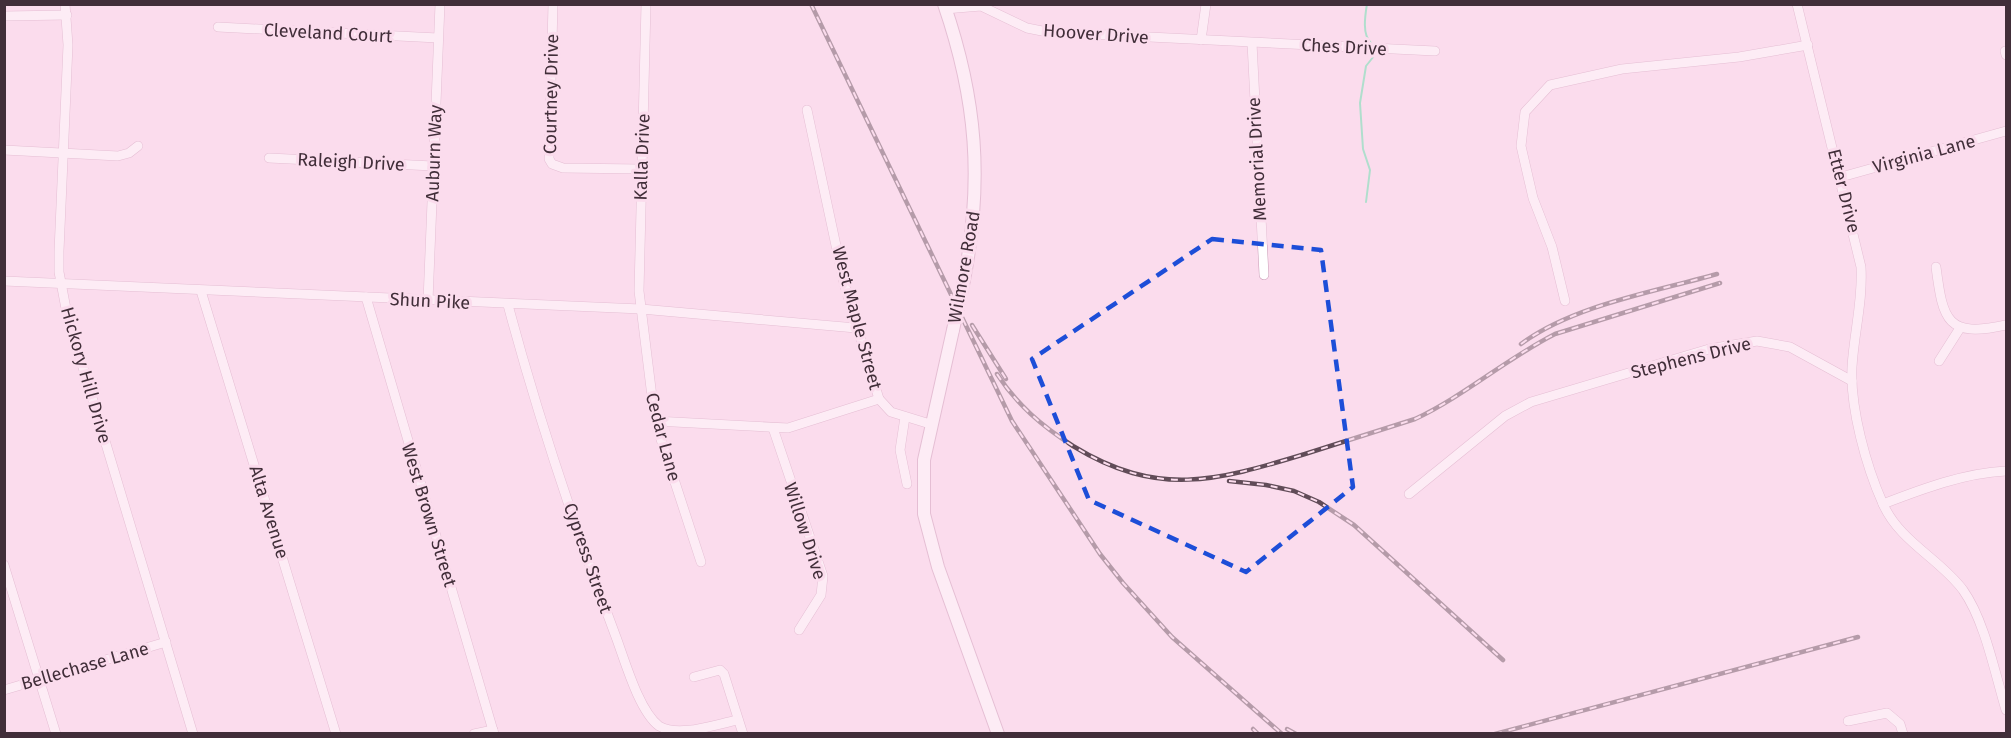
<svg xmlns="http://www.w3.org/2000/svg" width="2011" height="738" viewBox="0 0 2011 738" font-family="'Fira Sans',sans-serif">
	<rect width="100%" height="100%" fill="#fbdced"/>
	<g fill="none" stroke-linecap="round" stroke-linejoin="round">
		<!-- stream -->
		<g stroke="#55e0a7" stroke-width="2">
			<path d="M1367 4C1365 16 1362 35 1371 43"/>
			<polyline points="1366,202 1370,170 1363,149 1360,103 1366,66 1374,56"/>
		</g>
		<!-- minor casing -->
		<g stroke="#ca9ab6" stroke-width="10">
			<g id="minor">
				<polyline points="65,4 68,45 59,251 59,272 67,314 193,734"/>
				<polyline points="553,4 549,159 552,164 563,168 641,169"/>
				<polyline points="646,4 639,291 655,421 701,562"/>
				<path d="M1797 4 1861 267C1863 301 1854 333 1852 367 1850 408 1866 466 1883 504 1900 542 1939 558 1963 590 1985 621 1995 674 2006 710"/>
				<polyline points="945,9 981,6 1027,28 1047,32 1435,51"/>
				<polyline points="4,16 67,15"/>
				<polyline points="218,27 438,38"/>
				<polyline points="1201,40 1206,4"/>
				<polyline points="1252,43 1264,275"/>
				<polyline points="2005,51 2006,55"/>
				<polyline points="807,110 844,283 879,399 891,412 930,424"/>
				<polyline points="4,150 118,156 129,153 138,146"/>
				<polyline points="269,158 433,166"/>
				<polyline points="1841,177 2006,131"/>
				<path d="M1936 267C1943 321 1947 338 2006 325"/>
				<polyline points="4,281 641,309 856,328"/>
				<polyline points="201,291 336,734"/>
				<polyline points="366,297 494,734"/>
				<polyline points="428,301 440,4"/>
				<polyline points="1565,301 1552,247 1533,198 1521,146 1525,112 1550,85 1622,69 1739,57 1808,45"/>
				<path d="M508 305C538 417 575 528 616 637 625 661 639 711 659 726 679 738 716 724 738 720"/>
				<polyline points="1939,361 1960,328"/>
				<polyline points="905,417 900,450 907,484"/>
				<polyline points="655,421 788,428 879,399"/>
				<polyline points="773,428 823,576 821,595 799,630"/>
				<polyline points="1409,494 1505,416 1531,402 1709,349 1757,341 1790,347 1852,381"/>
				<path d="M1883 504C1922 489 1964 473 2006 471"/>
				<polyline points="4,565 56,734"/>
				<polyline points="694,677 720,670 724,674 743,734"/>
				<polyline points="4,690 166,642"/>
				<polyline points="1848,721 1887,713 1900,724 1903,734"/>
				<polyline points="474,734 493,730"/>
			</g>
		</g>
		<!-- major casing -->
		<g stroke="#ca9ab6" stroke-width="14">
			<g id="major">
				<path d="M944 4C977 100 983 181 964 280"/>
				<polyline points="953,330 924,460 924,514 938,567 998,734"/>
			</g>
		</g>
		<!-- minor -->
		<use href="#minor" stroke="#fff" stroke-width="9"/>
		<!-- major -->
		<use href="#major" stroke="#fff" stroke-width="12"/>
		<!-- rail casing -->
		<g stroke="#614c58" stroke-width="4.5">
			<g id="rail">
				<polyline points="811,4 1012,421 1100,554 1123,583 1172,637 1282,734"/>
				<polyline points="972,325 1006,379"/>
				<path d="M1521 344C1574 305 1654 292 1717 274"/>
				<path d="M997 374C1017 405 1042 426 1073 446 1158 498 1216 481 1305 454 1342 442 1378 431 1415 419 1464 396 1506 359 1555 334L1720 283"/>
				<polyline points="1229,481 1266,485 1294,491 1319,502 1354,525 1503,660"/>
				<polyline points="1253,729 1258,734"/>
				<polyline points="1287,729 1296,734"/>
				<polyline points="1495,734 1858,637"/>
			</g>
		</g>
		<!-- rail -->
		<use href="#rail" stroke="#fbdced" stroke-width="2" stroke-dasharray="7" stroke-linecap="butt"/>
		<!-- major-bridge casing -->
		<g stroke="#ca9ab6" stroke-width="14" stroke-linecap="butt">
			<polyline id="major-bridge" points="953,330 964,280"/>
		</g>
		<!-- major-bridge -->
		<use href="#major-bridge" stroke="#fff" stroke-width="12"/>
	</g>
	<!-- marked area -->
	<path d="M0 0H2011V738H0ZM1212 239 1321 250 1353 487 1246 572 1089 500 1032 359Z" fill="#fbdced" fill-opacity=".55" fill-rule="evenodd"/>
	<path fill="none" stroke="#1d4ed8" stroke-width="4.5" stroke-dasharray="12 8" stroke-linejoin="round" d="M1212 239 1321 250 1353 487 1246 572 1089 500 1032 359Z"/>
	<g text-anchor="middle" stroke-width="6" stroke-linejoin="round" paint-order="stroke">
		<!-- street labels -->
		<g font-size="18" fill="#412e39" stroke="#fbdced">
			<text transform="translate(328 33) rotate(3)" y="6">Cleveland Court</text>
			<text transform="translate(1096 34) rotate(4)" y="6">Hoover Drive</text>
			<text transform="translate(1344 47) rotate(3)" y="6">Ches Drive</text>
			<text transform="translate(551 94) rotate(-89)" y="6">Courtney Drive</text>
			<text transform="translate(434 153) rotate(-88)" y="6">Auburn Way</text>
			<text transform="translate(1924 154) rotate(-15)" y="6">Virginia Lane</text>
			<text transform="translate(642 157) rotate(-88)" y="6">Kalla Drive</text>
			<text transform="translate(1257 159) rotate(-93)" y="6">Memorial Drive</text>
			<text transform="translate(351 162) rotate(3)" y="6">Raleigh Drive</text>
			<text transform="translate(1844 191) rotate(76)" y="6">Etter Drive</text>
			<text transform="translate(964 267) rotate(-80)" y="6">Wilmore Road</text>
			<text transform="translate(430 301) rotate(3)" y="6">Shun Pike</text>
			<text transform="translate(857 318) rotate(75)" y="6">West Maple Street</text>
			<text transform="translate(1691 358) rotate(-14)" y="6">Stephens Drive</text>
			<text transform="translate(86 375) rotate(74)" y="6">Hickory Hill Drive</text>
			<text transform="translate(663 437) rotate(75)" y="6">Cedar Lane</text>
			<text transform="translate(269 512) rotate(73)" y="6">Alta Avenue</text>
			<text transform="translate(429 515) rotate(73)" y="6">West Brown Street</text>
			<text transform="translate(805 531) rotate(72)" y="6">Willow Drive</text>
			<text transform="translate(588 558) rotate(71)" y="6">Cypress Street</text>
			<text transform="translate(85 666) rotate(-16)" y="6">Bellechase Lane</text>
		</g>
	</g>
	<!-- border -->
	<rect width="2011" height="738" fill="none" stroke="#412e39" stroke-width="12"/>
</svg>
